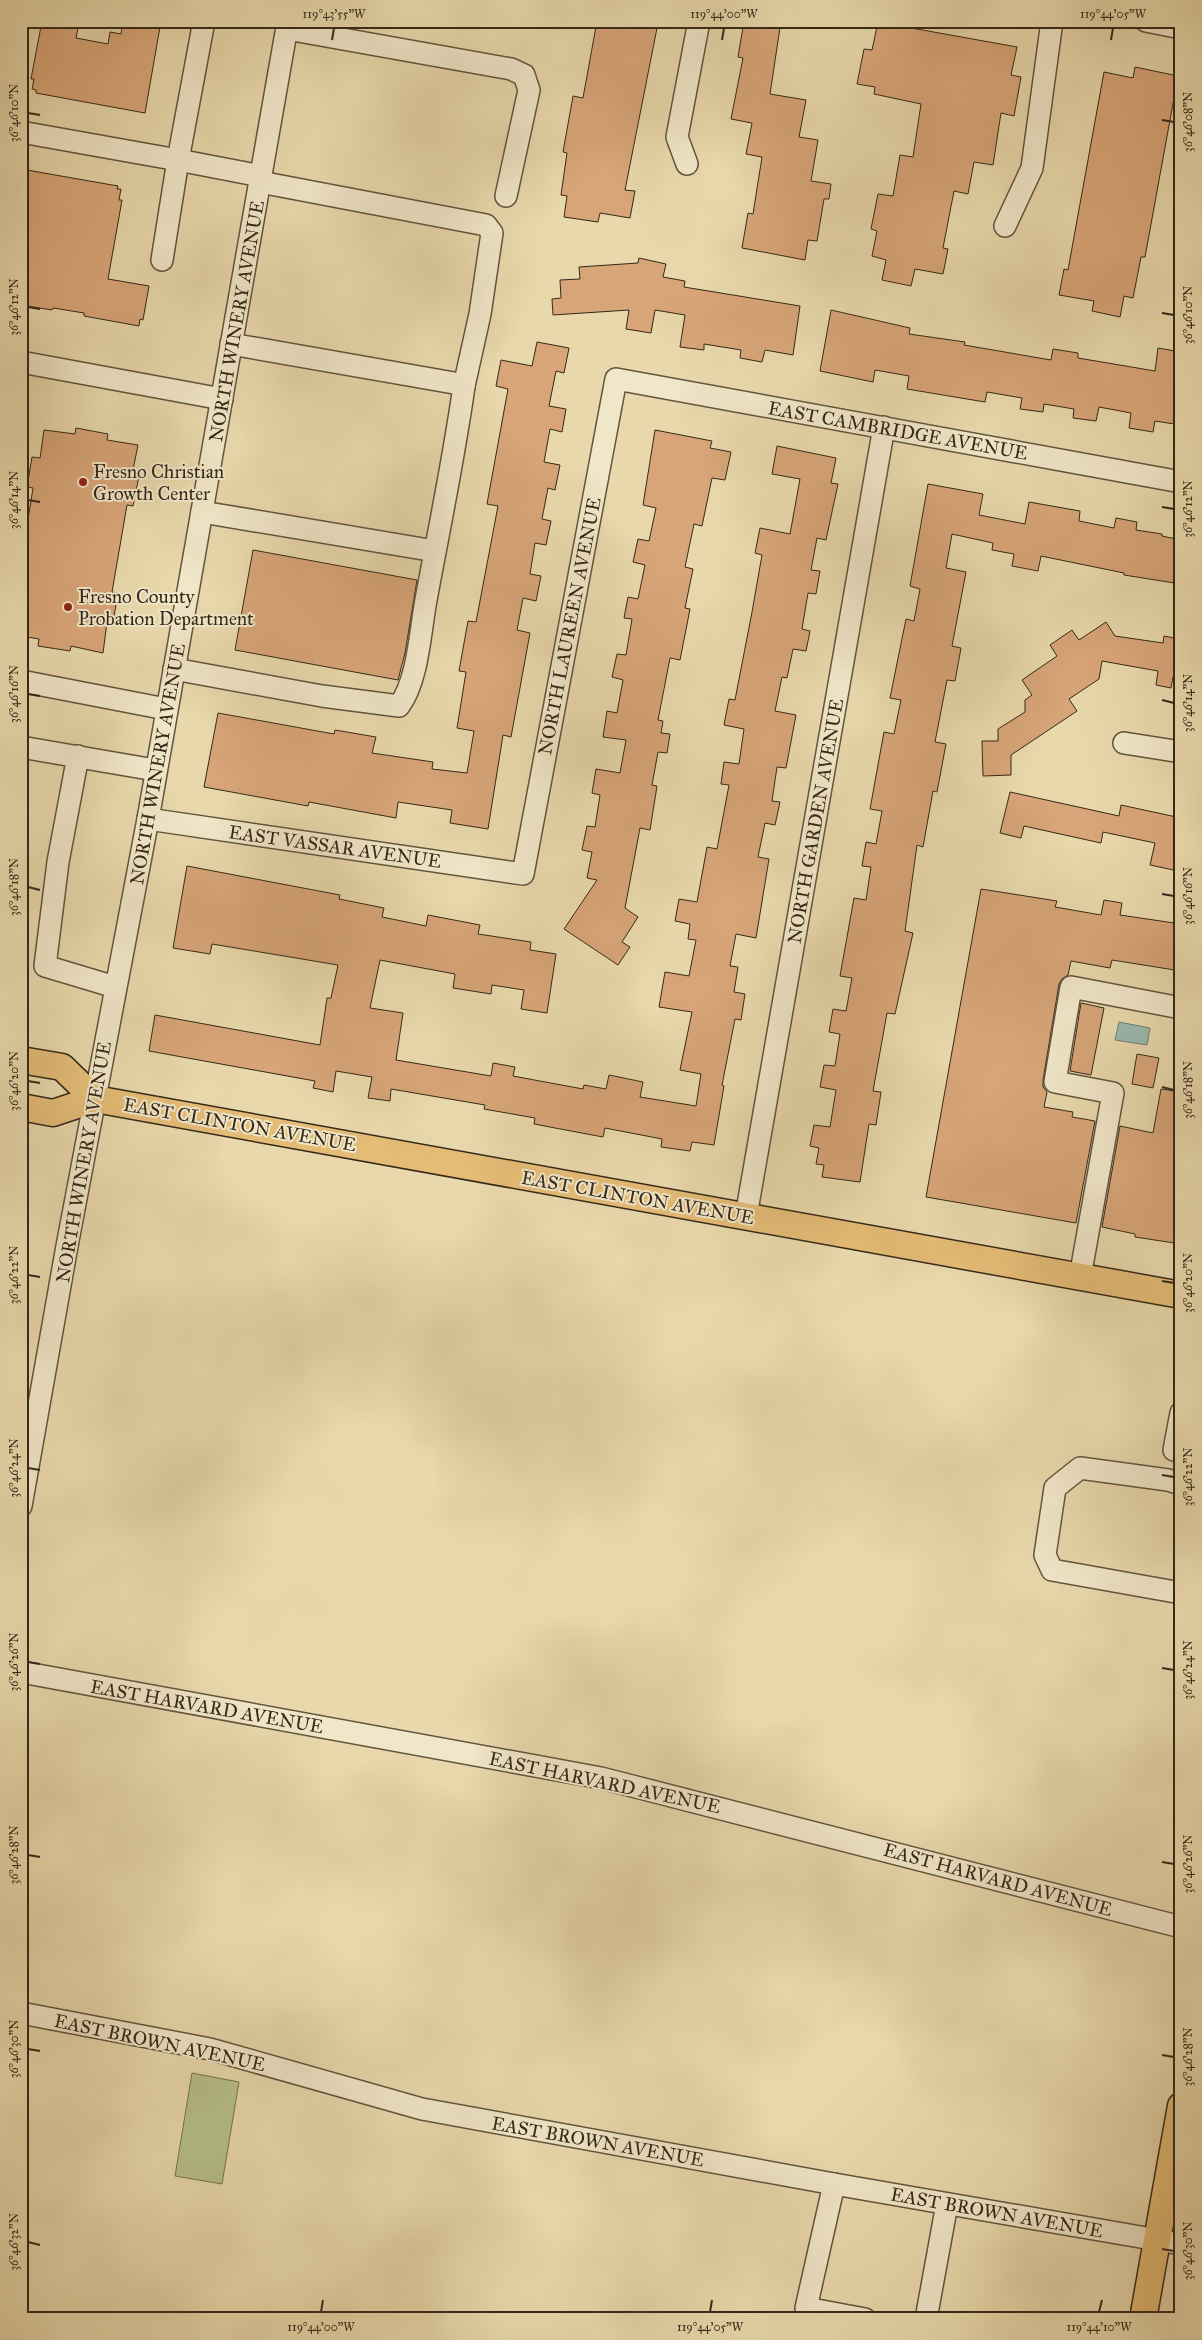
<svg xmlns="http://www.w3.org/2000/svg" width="1202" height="2340" viewBox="0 0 1202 2340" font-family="'IM FELL Great Primer',serif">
	<rect width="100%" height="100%" fill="#e8d8ab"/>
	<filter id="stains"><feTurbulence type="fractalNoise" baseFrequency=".004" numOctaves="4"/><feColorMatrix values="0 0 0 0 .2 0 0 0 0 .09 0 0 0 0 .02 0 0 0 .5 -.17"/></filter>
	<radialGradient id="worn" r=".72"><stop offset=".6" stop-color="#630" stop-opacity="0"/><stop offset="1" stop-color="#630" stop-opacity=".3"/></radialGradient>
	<!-- green -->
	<polygon fill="#b6bf89" stroke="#767451" points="192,2073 239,2082 222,2184 175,2176"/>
	<!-- water -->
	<polygon fill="#97b9ad" stroke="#707f72" points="1119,1022 1150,1028 1147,1045 1115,1040"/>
	<!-- building -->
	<g fill="#d7a577" stroke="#352819">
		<polygon points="42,21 75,24 74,27 78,28 76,38 108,44 110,32 121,34 123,21 161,21 145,113 36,93 36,90 32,89 34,79 31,79"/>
		<polygon points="597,21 619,21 657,28 625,190 635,191 630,218 600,213 598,222 564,217 567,196 561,195 567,153 563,152 573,96 583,98"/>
		<polygon points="753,21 781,21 770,94 806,100 799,137 818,140 811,181 831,184 829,199 824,199 817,241 808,240 805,260 742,248 748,213 753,214 762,157 746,154 752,123 731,119 743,58 738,57 743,27 752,28"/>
		<polygon points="878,22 1017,47 1011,75 1021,77 1014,116 1001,113 993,165 974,162 968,194 954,191 943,248 948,249 943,274 915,269 911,286 882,280 886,260 872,256 877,231 871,229 878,194 893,196 900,155 913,157 921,104 874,94 875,87 857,84 864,49 872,50"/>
		<polygon points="1135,67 1178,76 1145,257 1141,257 1133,298 1124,296 1120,317 1092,311 1094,301 1059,295 1064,269 1068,270 1104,72 1133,78"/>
		<polygon points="21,169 118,186 117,189 121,189 119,200 122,200 108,279 149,286 143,320 140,319 139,326 84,316 84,313 53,308 52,310 21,305"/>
		<polygon points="639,258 666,264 663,277 685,281 684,287 800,306 793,355 765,350 762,362 740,358 741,350 704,344 704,350 680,347 685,315 655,310 651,333 626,329 629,310 553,315 552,299 561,298 560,280 580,279 579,267 638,263"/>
		<polygon points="831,310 910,328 909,334 965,342 964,345 1051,360 1053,349 1078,353 1078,358 1155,371 1158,348 1181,352 1181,425 1155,421 1153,432 1129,428 1131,413 1099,407 1096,421 1073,418 1074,409 1044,404 1043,412 1020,409 1022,398 987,392 985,402 907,389 909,376 875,370 873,382 820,371"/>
		<polygon points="537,342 569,348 564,373 556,371 549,406 566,409 562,432 550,429 544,462 560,465 555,490 548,488 542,519 551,521 546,545 535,543 530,574 541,576 536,601 523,598 517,630 530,633 511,737 503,735 488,829 450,823 452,810 398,802 396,818 309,802 308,806 204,787 218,713 334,734 335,730 376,737 372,753 433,762 432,769 467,773 474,731 457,728 466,672 459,671 468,621 476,622 498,506 487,504 508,389 496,386 501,360 532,366"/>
		<polygon points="76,428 108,434 107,440 138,445 132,475 139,476 133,506 127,505 112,592 118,593 113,622 107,622 103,653 71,646 70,651 38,646 39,639 21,636 21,563 33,488 27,487 32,457 40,458 44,430 75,434"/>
		<polygon points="655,430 712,441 710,448 731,452 725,480 712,478 702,526 694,524 685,567 693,569 685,608 690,609 680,660 670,658 658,720 663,721 661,733 670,734 667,753 658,752 652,785 657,786 650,830 640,828 625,908 638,917 622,942 630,947 618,965 564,929 597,880 587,878 592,852 582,850 587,826 595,827 600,795 592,793 596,769 620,773 626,740 603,737 607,711 617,713 623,680 612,677 617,654 626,655 632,619 624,618 628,597 638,599 645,565 633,562 638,539 649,541 656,508 643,505"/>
		<polygon points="777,446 836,458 831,483 838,484 826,540 817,538 811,570 820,571 816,594 808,593 802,629 810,631 806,651 793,649 787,678 782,677 775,711 796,715 786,768 777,767 772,801 780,802 775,825 765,823 758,857 769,859 756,938 736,934 730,966 738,967 734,992 745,994 741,1020 735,1019 722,1085 724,1086 714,1145 692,1142 690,1151 661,1147 662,1139 605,1128 603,1137 534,1124 535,1118 484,1109 485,1105 391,1089 390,1101 368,1098 372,1077 336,1071 333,1092 313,1088 315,1081 149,1051 155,1015 320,1045 327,998 331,998 338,965 212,944 210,954 173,948 187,866 340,895 339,899 384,908 382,917 426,926 428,915 480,925 478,934 531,942 530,950 556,954 547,1013 521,1009 524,990 492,985 491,994 453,988 455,974 380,960 370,1008 403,1013 396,1060 491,1076 493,1063 515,1067 513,1076 583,1089 584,1085 606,1089 609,1075 643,1082 640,1097 696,1106 701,1074 680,1070 692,1012 659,1007 665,972 689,976 696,940 688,939 690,924 675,921 679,899 697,902 707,847 717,849 729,785 721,784 724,762 739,764 744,729 724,725 729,699 735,700 752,612 762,555 755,553 760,528 790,534 800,479 772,474"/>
		<polygon points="928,484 983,494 979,515 1025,524 1029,502 1080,511 1079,521 1114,528 1116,518 1137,522 1136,530 1162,534 1162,536 1181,540 1181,584 1124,575 1124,573 1041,556 1038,571 1012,566 1014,554 992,550 993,543 952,534 946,568 966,572 952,646 961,648 955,681 947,680 935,742 946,744 937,792 933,791 923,847 917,845 905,931 913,933 895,1014 887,1013 873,1091 881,1092 876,1125 869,1124 860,1182 822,1177 824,1165 816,1164 819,1148 810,1146 814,1125 830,1127 836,1090 820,1087 824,1065 835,1066 840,1034 829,1032 833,1009 846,1011 852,978 840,976 854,898 866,900 871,867 862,866 866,842 876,844 882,811 870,809 884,732 894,734 901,700 890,698 906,619 914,621 920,589 910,586"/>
		<polygon points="253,550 417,580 405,653 398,680 235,650"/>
		<polygon points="1106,622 1115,636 1163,643 1164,636 1179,639 1177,646 1181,646 1181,678 1173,677 1171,688 1156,685 1158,671 1102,661 1099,679 1069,699 1077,711 1011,755 1011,775 983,776 982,741 998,741 998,729 1025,712 1025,700 1032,695 1022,680 1057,656 1050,645 1072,630 1079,640"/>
		<polygon points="1010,792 1119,816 1121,805 1181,818 1181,858 1178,871 1150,865 1155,843 1103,832 1101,843 1024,826 1021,838 1000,833"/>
		<polygon points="981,889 1057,901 1055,907 1101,915 1104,900 1122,903 1120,915 1181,924 1181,971 1112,960 1110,968 1071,961 1068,975 1062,979 1059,984 1043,1080 1043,1087 1047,1092 1044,1107 1073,1112 1072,1117 1095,1121 1076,1223 926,1197"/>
		<polygon points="1081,1003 1104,1008 1091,1075 1070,1071"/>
		<polygon points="1137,1054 1159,1058 1153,1088 1132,1084"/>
		<polygon points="1161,1089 1181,1092 1181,1244 1135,1237 1135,1234 1102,1227 1120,1126 1153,1133"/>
	</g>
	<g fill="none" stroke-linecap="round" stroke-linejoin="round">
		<!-- minor casing -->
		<g stroke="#62543e" stroke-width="24">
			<g id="minor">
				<polyline points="204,21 178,160 261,176"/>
				<polyline points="1146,21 1181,28"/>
				<polyline points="287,29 511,69 524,75 529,90 506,196"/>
				<polyline points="21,132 178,160 162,260"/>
				<polyline points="687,164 677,137 699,21"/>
				<polyline points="260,182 486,225 492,233 480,314 464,386"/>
				<polyline points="1005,226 1032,168 1052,21"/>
				<polyline points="21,362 222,399"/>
				<polyline points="202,512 435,551"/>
				<path d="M174 669 322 696 399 706C418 681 420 632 426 600 439 529 454 458 464 386L454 383 231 344"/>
				<polyline points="21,681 166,709"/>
				<polyline points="1124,743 1181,752"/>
				<polyline points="21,747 155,770"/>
				<polyline points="78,756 58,862 45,966 115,987"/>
				<polyline points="148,819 523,874 616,379 1181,482"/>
				<polyline points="746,1216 884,427"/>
				<polyline points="1080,1277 1113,1093 1055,1082 1071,987 1181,1008"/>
				<polyline points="1181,1413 1174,1450 1181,1451"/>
				<polyline points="1181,1484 1168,1480 1080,1468 1055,1488 1045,1555 1052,1570 1181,1593"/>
				<polyline points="21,1506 67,1246 148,819 288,21"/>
				<polyline points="21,1672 601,1778 1181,1927"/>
				<polyline points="21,2013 210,2049 422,2109 834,2184 1181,2244"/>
				<polyline points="834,2184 806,2308 865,2319"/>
				<polyline points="926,2319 947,2204"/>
			</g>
		</g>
		<!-- major casing -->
		<g stroke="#352819" stroke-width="29">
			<g id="major">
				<polyline points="21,1060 62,1067 95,1099"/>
				<polyline points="21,1107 53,1113 95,1099 1181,1295"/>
				<polyline points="1143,2319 1181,2106"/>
			</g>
		</g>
		<!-- minor -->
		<use href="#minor" stroke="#f0e6c8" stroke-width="21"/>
		<!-- major -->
		<use href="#major" stroke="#e4bc76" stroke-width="26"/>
	</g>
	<!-- ticks -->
	<path fill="none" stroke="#352819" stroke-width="2" d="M332 40 334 28M722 40 724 28M1111 40 1113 28M28 113 40 115M1162 120 1174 122M28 307 40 309M1162 313 1174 315M28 500 40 502M1162 507 1174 509M28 694 40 696M1162 700 1174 703M28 887 40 890M1162 894 1174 896M28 1081 40 1083M1162 1087 1174 1090M28 1275 40 1277M1162 1281 1174 1283M28 1468 40 1470M1162 1475 1174 1477M28 1662 40 1664M1162 1668 1174 1670M28 1855 40 1857M1162 1862 1174 1864M28 2049 40 2051M1162 2055 1174 2057M28 2242 40 2245M1162 2249 1174 2251M321 2312 323 2300M710 2312 712 2300M1099 2312 1102 2300"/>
	<!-- markers -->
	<g fill="#8f2418" stroke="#f0e6c8" stroke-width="2">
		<circle cx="83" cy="482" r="5"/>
		<circle cx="68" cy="607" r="5"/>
	</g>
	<g text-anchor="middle" stroke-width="4" stroke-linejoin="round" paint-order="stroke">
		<!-- street labels -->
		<g font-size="19" fill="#352819" stroke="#f0e6c8">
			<text transform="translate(236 321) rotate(-80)" y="7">NORTH WINERY AVENUE</text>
			<text transform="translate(898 430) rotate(10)" y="7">EAST CAMBRIDGE AVENUE</text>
			<text transform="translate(569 626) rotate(-79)" y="7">NORTH LAUREEN AVENUE</text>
			<text transform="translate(157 764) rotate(-80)" y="7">NORTH WINERY AVENUE</text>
			<text transform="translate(815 821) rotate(-80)" y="7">NORTH GARDEN AVENUE</text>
			<text transform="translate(335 846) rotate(8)" y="7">EAST VASSAR AVENUE</text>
			<text transform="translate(240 1124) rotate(10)" y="7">EAST CLINTON AVENUE</text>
			<text transform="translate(83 1162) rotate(-80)" y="7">NORTH WINERY AVENUE</text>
			<text transform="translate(638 1197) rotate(10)" y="7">EAST CLINTON AVENUE</text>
			<text transform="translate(207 1706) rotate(10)" y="7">EAST HARVARD AVENUE</text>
			<text transform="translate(605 1782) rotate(12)" y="7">EAST HARVARD AVENUE</text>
			<text transform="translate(998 1879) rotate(15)" y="7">EAST HARVARD AVENUE</text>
			<text transform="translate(160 2042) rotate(12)" y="7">EAST BROWN AVENUE</text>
			<text transform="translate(598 2141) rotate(10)" y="7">EAST BROWN AVENUE</text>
			<text transform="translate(997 2212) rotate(10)" y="7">EAST BROWN AVENUE</text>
		</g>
		<!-- poi labels -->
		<g font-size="19" fill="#352819" stroke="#f0e6c8" text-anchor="start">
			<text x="93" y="478">Fresno Christian<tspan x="93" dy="22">Growth Center</tspan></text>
			<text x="78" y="603">Fresno County<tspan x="78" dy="22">Probation Department</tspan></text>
		</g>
	</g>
	<!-- margin -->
	<rect width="1202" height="2340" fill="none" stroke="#e8d8ab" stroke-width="55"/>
	<rect x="28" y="28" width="1146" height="2284" fill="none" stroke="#352819" stroke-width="2"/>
	<g font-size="12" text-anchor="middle" fill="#352819">
		<text x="334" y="18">119°43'55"W</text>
		<text x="724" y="18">119°44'00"W</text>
		<text x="1113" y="18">119°44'05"W</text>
		<text transform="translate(14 113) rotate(-90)" y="4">36°46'10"N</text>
		<text transform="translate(1188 122) rotate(-90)" y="4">36°46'08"N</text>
		<text transform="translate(14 307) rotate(-90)" y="4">36°46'12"N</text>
		<text transform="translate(1188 315) rotate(-90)" y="4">36°46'10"N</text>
		<text transform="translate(14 500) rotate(-90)" y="4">36°46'14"N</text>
		<text transform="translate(1188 509) rotate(-90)" y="4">36°46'12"N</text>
		<text transform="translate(14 694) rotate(-90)" y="4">36°46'16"N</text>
		<text transform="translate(1188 703) rotate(-90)" y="4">36°46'14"N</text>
		<text transform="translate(14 887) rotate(-90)" y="4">36°46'18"N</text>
		<text transform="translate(1188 896) rotate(-90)" y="4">36°46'16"N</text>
		<text transform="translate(14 1081) rotate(-90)" y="4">36°46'20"N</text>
		<text transform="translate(1188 1090) rotate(-90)" y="4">36°46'18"N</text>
		<text transform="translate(14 1275) rotate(-90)" y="4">36°46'22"N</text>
		<text transform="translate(1188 1283) rotate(-90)" y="4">36°46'20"N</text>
		<text transform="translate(14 1468) rotate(-90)" y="4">36°46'24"N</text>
		<text transform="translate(1188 1477) rotate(-90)" y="4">36°46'22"N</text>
		<text transform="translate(14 1662) rotate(-90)" y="4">36°46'26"N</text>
		<text transform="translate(1188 1670) rotate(-90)" y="4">36°46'24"N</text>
		<text transform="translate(14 1855) rotate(-90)" y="4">36°46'28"N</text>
		<text transform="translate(1188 1864) rotate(-90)" y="4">36°46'26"N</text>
		<text transform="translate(14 2049) rotate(-90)" y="4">36°46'30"N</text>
		<text transform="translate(1188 2057) rotate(-90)" y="4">36°46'28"N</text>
		<text transform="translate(14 2242) rotate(-90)" y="4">36°46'32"N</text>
		<text transform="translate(1188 2251) rotate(-90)" y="4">36°46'30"N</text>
		<text x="321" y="2331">119°44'00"W</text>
		<text x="710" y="2331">119°44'05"W</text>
		<text x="1099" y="2331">119°44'10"W</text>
	</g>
	<rect width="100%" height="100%" filter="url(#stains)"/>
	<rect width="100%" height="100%" fill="url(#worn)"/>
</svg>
